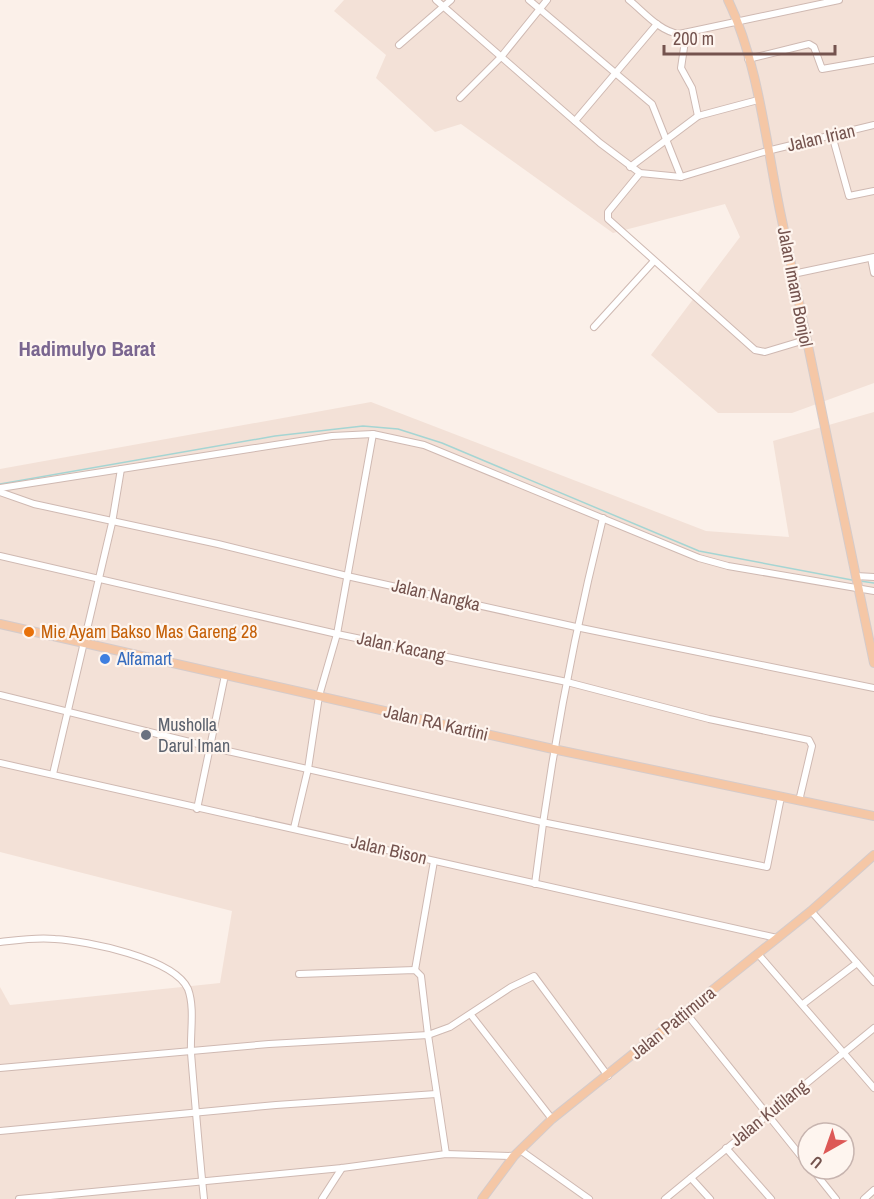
<svg xmlns="http://www.w3.org/2000/svg" width="874" height="1199" font-family="'Archivo Narrow',sans-serif">
  <style>
    .residential { fill: #f3e1d7; fill-rule: evenodd }
    .lines { fill: none; stroke-linecap: round; stroke-linejoin: round }
    .stream { stroke: #a5d5d3; stroke-width: 1.5 }
    .minor-casing { stroke: #cfb9b2; stroke-width: 8 }
    .major-casing { stroke: #d5cbca; stroke-width: 10 }
    .minor { stroke: #fff; stroke-width: 6 }
    .major { stroke: #f5c7a6; stroke-width: 8 }
    .food-dot { fill: #e8710a; stroke: #fef5ef; stroke-width: 2 }
    .shop-dot { fill: #3f7fe0; stroke: #fef5ef; stroke-width: 2 }
    .worship-dot { fill: #6b7280; stroke: #fef5ef; stroke-width: 2 }
    .labels { text-anchor: middle; stroke-width: 4.5; stroke-linejoin: round; paint-order: stroke }
    .street-label { font-size: 18px; fill: #74534e; stroke: #fef5ef }
    .food-label { font-size: 18px; fill: #c56008; stroke: #fef5ef; text-anchor: start }
    .shop-label { font-size: 18px; fill: #366cbe; stroke: #fef5ef; text-anchor: start }
    .worship-label { font-size: 18px; fill: #5b616d; stroke: #fef5ef; text-anchor: start }
    .quarter-label { font-size: 21px; font-weight: bold; fill: #7a6690; stroke: #fef5ef }
  </style>
  <rect width="100%" height="100%" fill="#fbf0e9"/>
  <g class="residential">
    <polygon points="344,0 874,0 874,383 792,413 718,413 651,355 740,237 725,204 613,233 461,124 435,132 376,78 386,55 334,11"/>
    <path d="M371,402l335,129 83,6 -16,-96 101,-29v787h-874v-212l10,18 210,-22 12,-72 -232,-59v-383zM808,1133h36v36h-36z"/>
  </g>
  <g class="lines">
    <g class="stream">
      <polyline points="0,484 275,436 363,426 398,429 442,443 699,551 852,580"/>
      <polyline points="860,581 874,583"/>
    </g>
    <g class="minor-casing">
      <g id="minor">
        <polyline points="436,0 600,143 640,173 681,177 767,151 874,125"/>
        <polyline points="529,0 652,104 681,177"/>
        <path d="M629,0c15,12 30,31 50,34l160,-34"/>
        <polyline points="686,34 681,68 692,88 698,116"/>
        <polyline points="399,45 451,0"/>
        <polyline points="748,59 809,44 814,47 822,69 874,60"/>
        <polyline points="460,98 501,57 547,0"/>
        <polyline points="575,121 657,24"/>
        <polyline points="832,135 849,196 874,191"/>
        <polyline points="630,167 698,116 758,100"/>
        <polyline points="640,173 608,212 608,219 755,350 765,352 805,340"/>
        <polyline points="871,258 874,273"/>
        <polyline points="793,274 874,257"/>
        <polyline points="594,327 654,261"/>
        <polyline points="0,488 332,436 373,434 424,445 699,558 728,566 874,591"/>
        <polyline points="0,492 34,504 218,544 347,576 576,627 874,688"/>
        <polyline points="0,556 337,634 567,682 709,719 809,740 812,746 799,801"/>
        <polyline points="856,576 874,577"/>
        <polyline points="0,695 210,747 542,822 767,867 781,797"/>
        <polyline points="0,763 777,938"/>
        <polyline points="53,774 112,523 121,469"/>
        <polyline points="197,809 225,675"/>
        <polyline points="294,828 308,769 319,696 337,634 373,434"/>
        <path d="M535,884c15,-124 38,-245 68,-366"/>
        <polyline points="811,911 874,982"/>
        <path d="M0,942c18,-2 36,-5 55,-3 32,2 119,19 133,50 7,19 2,44 3,64 4,49 8,98 13,146"/>
        <polyline points="758,954 874,1088"/>
        <polyline points="415,970 434,861"/>
        <polyline points="299,974 415,970 421,976 428,1035 450,1027 511,987 534,976 608,1076"/>
        <polyline points="803,1004 857,963"/>
        <polyline points="686,1013 808,1165"/>
        <polyline points="471,1015 552,1119"/>
        <polyline points="0,1068 269,1044 428,1035 446,1154"/>
        <polyline points="0,1131 276,1105 436,1094"/>
        <polyline points="726,1148 771,1199"/>
        <polyline points="520,1150 589,1199"/>
        <polyline points="812,1169 836,1199"/>
        <polyline points="691,1178 710,1199"/>
        <polyline points="19,1199 342,1168 446,1154 514,1156"/>
        <polyline points="322,1199 342,1168"/>
        <polyline points="665,1199 874,1028"/>
        <polyline points="864,1199 874,1190"/>
      </g>
    </g>
    <g class="major-casing">
      <g id="major">
        <path d="M728,0c30,62 38,143 52,211 32,150 62,301 94,452"/>
        <polyline points="0,624 553,749 874,816"/>
        <polyline points="482,1199 514,1156 552,1119 811,911 874,855"/>
      </g>
    </g>
    <use href="#minor" class="minor"/>
    <use href="#major" class="major"/>
  </g>
  <circle class="food-dot" cx="29" cy="632" r="6"/>
  <circle class="shop-dot" cx="105" cy="659" r="6"/>
  <circle class="worship-dot" cx="146" cy="735" r="6"/>
  <g class="labels">
    <g class="street-label">
      <text transform="translate(821 138) rotate(-13)" y="6">Jalan Irian</text>
      <text transform="translate(795 287) rotate(79)" y="6">Jalan Imam Bonjol</text>
      <text transform="translate(436 595) rotate(13)" y="6">Jalan Nangka</text>
      <text transform="translate(401 647) rotate(12)" y="6">Jalan Kacang</text>
      <text transform="translate(436 723) rotate(13)" y="6">Jalan RA Kartini</text>
      <text transform="translate(389 850) rotate(13)" y="6">Jalan Bison</text>
      <text transform="translate(673 1023) rotate(-39)" y="6">Jalan Pattimura</text>
      <text transform="translate(769 1113) rotate(-39)" y="6">Jalan Kutilang</text>
    </g>
    <g class="food-label">
      <text x="41" y="638">Mie Ayam Bakso Mas Gareng 28</text>
    </g>
    <g class="shop-label">
      <text x="117" y="665">Alfamart</text>
    </g>
    <g class="worship-label">
      <text x="158" y="731">Musholla<tspan x="158" dy="21">Darul Iman</tspan></text>
    </g>
    <g class="quarter-label">
      <text x="87" y="356">Hadimulyo Barat</text>
    </g>
  </g>
  <g transform="translate(826 1151) rotate(220)"><circle r="28" fill="#fef5ef" stroke="#c7b4af" stroke-width="1.5"/>
  <path d="M0-4.5L10 22L0 15L-10 22Z" fill="#dd5856"/>
  <text y="-9" font-size="16" font-weight="bold" text-anchor="middle" fill="#74534e">U</text>
  </g>
  <path d="M664 45v9h171v-9" fill="none" stroke="#74534e" stroke-width="3"/>
  <text x="673" y="45" font-size="18" fill="#74534e" stroke="#fef5ef" stroke-width="4.5" paint-order="stroke">200 m</text>
</svg>
